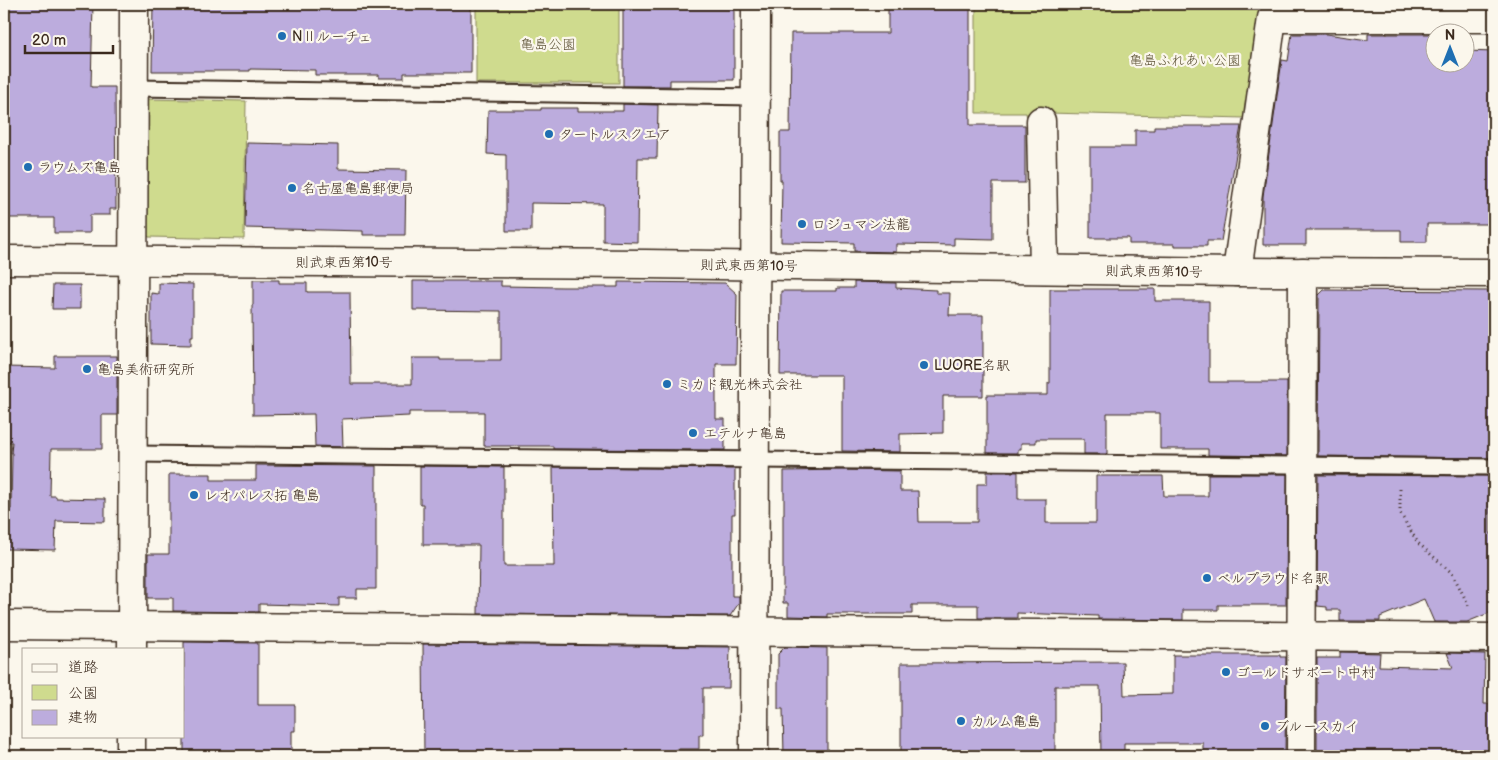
<svg xmlns="http://www.w3.org/2000/svg" width="1498" height="760" font-family="'Balsamiq Sans','Klee One',sans-serif">
  <style>
    .green { fill: #cfdb8e; stroke: #858256 }
    .building { fill: #bcacdd; stroke: #3b2a1e }
    .lines { fill: none; stroke-linecap: round; stroke-linejoin: round }
    .lane-casing { stroke: #3b2a1e; stroke-width: 19 }
    .street-casing { stroke: #3b2a1e; stroke-width: 31 }
    .secondary-casing { stroke: #3b2a1e; stroke-width: 31 }
    .path { stroke: #3b2a1e; stroke-width: 3; stroke-dasharray: 1 4; stroke-linecap: butt }
    .lane { stroke: #fbf7ec; stroke-width: 15 }
    .street { stroke: #fbf7ec; stroke-width: 28 }
    .secondary { stroke: #fbf7ec; stroke-width: 28 }
    .poi-dot { fill: #1f6fb2; stroke: #fbf7ec; stroke-width: 2 }
    .labels { text-anchor: middle; stroke-width: 4.5; stroke-linejoin: round; paint-order: stroke }
    .poi-label { font-size: 14px; fill: #3b2a1e; stroke: #fbf7ec; text-anchor: start }
    .park-label { font-size: 14px; fill: #60563a; stroke: #fbf7ec }
    .street-label { font-size: 14px; fill: #3b2a1e; stroke: #fbf7ec }
  </style>
  <rect width="100%" height="100%" fill="#fbf7ec"/>
  <filter id="ink" filterUnits="userSpaceOnUse"><feTurbulence type="fractalNoise" baseFrequency=".02" numOctaves="2"/><feDisplacementMap in="SourceGraphic" scale="10" xChannelSelector="R" yChannelSelector="G"/><feConvolveMatrix kernelMatrix="1 2 1 2 8 2 1 2 1" color-interpolation-filters="sRGB"/></filter>
  <g filter="url(#ink)">
    <g class="green">
      <rect x="476" y="4" width="143" height="79"/>
      <polygon points="976,4 1226,4 1226,6 1266,6 1245,118 1048,113 1047,119 1027,119 1026,113 976,113"/>
      <polygon points="143,99 246,101 244,239 149,237 141,230"/>
    </g>
    <g class="building">
      <polygon points="4,4 93,4 91,87 115,87 116,209 110,209 110,215 90,215 90,233 54,233 54,218 4,218"/>
      <polygon points="153,4 471,4 471,73 404,73 404,78 379,78 379,75 315,75 315,70 250,69 250,71 152,71"/>
      <polygon points="623,4 734,4 734,80 670,80 670,86 623,86"/>
      <polygon points="888,4 970,4 970,125 1025,125 1025,183 993,183 993,239 954,238 954,245 896,244 896,252 854,251 854,243 781,242 782,180 780,180 780,132 790,132 791,33 888,33"/>
      <polygon points="1292,34 1326,34 1368,40 1368,34 1436,34 1436,62 1466,62 1466,51 1494,52 1494,224 1427,224 1427,242 1401,242 1401,230 1306,230 1306,245 1263,245 1263,196 1282,60 1288,61"/>
      <polygon points="623,104 658,105 657,158 638,158 637,242 603,241 603,204 531,203 531,231 506,231 506,155 487,154 488,110 541,110 541,108 578,108 578,111 623,111"/>
      <polygon points="1154,126 1241,126 1221,241 1207,241 1207,246 1175,246 1175,244 1129,244 1129,238 1090,238 1090,147 1135,147 1135,130 1154,130"/>
      <polygon points="247,143 338,145 338,169 406,170 405,235 363,235 363,231 245,228"/>
      <polygon points="253,280 279,280 279,283 307,283 307,292 350,292 351,384 412,384 412,358 440,358 440,360 501,360 501,311 413,310 413,281 501,281 501,286 563,287 618,287 618,282 725,283 737,294 736,364 716,364 716,419 725,419 725,450 553,449 553,446 484,446 484,412 409,412 409,416 342,419 343,447 315,446 314,414 253,415 252,305 253,305"/>
      <polygon points="854,282 896,283 896,288 936,290 936,293 950,293 949,315 983,315 983,396 943,396 943,433 900,434 900,452 842,451 842,375 780,375 781,291 837,291 837,288 854,288"/>
      <polygon points="159,283 193,284 193,336 191,336 191,345 151,344 151,293 159,294"/>
      <polygon points="53,285 80,285 80,309 52,309"/>
      <polygon points="1050,289 1155,289 1155,301 1209,301 1209,382 1287,382 1287,456 1208,455 1208,449 1160,449 1160,413 1107,413 1107,454 1084,454 1084,439 1036,439 1036,443 1021,443 1021,449 1018,449 1018,453 987,453 987,395 1048,395 1048,383 1050,383"/>
      <polygon points="1324,290 1494,291 1494,441 1491,441 1490,458 1318,456 1319,295"/>
      <polygon points="55,356 117,356 117,415 102,415 102,449 51,449 50,496 56,496 56,498 105,499 105,522 56,521 55,550 7,549 7,509 11,509 12,453 11,453 12,442 4,442 4,367 55,368"/>
      <polygon points="256,465 376,466 376,589 357,589 357,598 339,598 339,606 259,604 259,612 173,611 173,598 148,598 148,554 169,554 169,474 211,474 211,480 256,480"/>
      <polygon points="420,466 504,467 504,566 554,566 553,467 735,469 735,514 732,514 732,596 739,596 739,603 730,616 478,614 479,545 423,545 423,504 420,504"/>
      <polygon points="842,470 900,471 900,491 918,491 919,522 977,522 977,484 987,484 987,472 1018,472 1018,499 1046,499 1046,523 1096,523 1096,476 1163,476 1164,496 1208,496 1208,474 1287,474 1286,605 1218,605 1218,610 1183,610 1183,620 1098,619 1098,616 1017,613 1017,618 978,618 978,605 912,605 912,614 827,614 827,617 788,616 788,603 783,603 783,514 784,514 784,471"/>
      <polygon points="1318,475 1490,476 1490,532 1494,541 1494,611 1467,622 1434,622 1424,599 1380,617 1380,621 1340,621 1340,610 1327,610 1327,607 1317,606"/>
      <polygon points="184,642 258,643 258,705 295,705 295,731 291,731 291,756 184,756"/>
      <polygon points="423,644 730,647 729,688 703,688 703,735 699,735 699,749 676,749 676,756 424,756"/>
      <polygon points="785,647 827,648 827,756 784,756 783,709 778,709 778,654"/>
      <polygon points="1340,652 1380,653 1379,666 1453,668 1447,653 1485,654 1484,704 1493,704 1492,756 1317,756 1317,658 1340,658"/>
      <polygon points="1173,655 1280,655 1280,657 1286,657 1285,756 1210,756 1210,754 1203,754 1203,743 1124,743 1124,756 1101,756 1100,686 1055,686 1055,756 901,756 901,663 1123,662 1124,695 1173,694"/>
    </g>
    <g class="lines">
      <g class="lane-casing">
        <g id="lane">
          <polyline points="134,88 756,97"/>
          <polyline points="133,454 1494,467"/>
        </g>
      </g>
      <g class="street-casing">
        <g id="street">
          <polyline points="1041,121 1044,269"/>
          <polyline points="1237,272 1272,18 1494,18"/>
          <polyline points="4,625 1494,638"/>
          <polyline points="132,649 134,4"/>
          <polyline points="131,756 131,736"/>
          <polyline points="1301,756 1303,272"/>
        </g>
      </g>
      <g class="secondary-casing">
        <g id="secondary">
          <polyline points="4,260 646,264 1237,272 1494,273"/>
          <polyline points="754,756 756,4"/>
        </g>
      </g>
      <polyline class="path" points="1400,489 1400,513 1418,543 1452,573 1470,608"/>
      <use href="#lane" class="lane"/>
      <use href="#street" class="street"/>
      <use href="#secondary" class="secondary"/>
    </g>
  </g>
  <g class="poi-dot">
    <circle cx="282" cy="36" r="5"/>
    <circle cx="549" cy="134" r="5"/>
    <circle cx="28" cy="167" r="5"/>
    <circle cx="292" cy="188" r="5"/>
    <circle cx="802" cy="224" r="5"/>
    <circle cx="924" cy="365" r="5"/>
    <circle cx="87" cy="369" r="5"/>
    <circle cx="667" cy="384" r="5"/>
    <circle cx="693" cy="433" r="5"/>
    <circle cx="194" cy="495" r="5"/>
    <circle cx="1207" cy="578" r="5"/>
    <circle cx="1226" cy="672" r="5"/>
    <circle cx="961" cy="721" r="5"/>
    <circle cx="1265" cy="726" r="5"/>
  </g>
  <g class="labels">
    <g class="poi-label">
      <text x="292" y="41">NⅡルーチェ</text>
      <text x="559" y="139">タートルスクエア</text>
      <text x="38" y="172">ラウムズ亀島</text>
      <text x="302" y="193">名古屋亀島郵便局</text>
      <text x="812" y="229">ロジュマン法龍</text>
      <text x="934" y="370">LUORE名駅</text>
      <text x="97" y="374">亀島美術研究所</text>
      <text x="677" y="389">ミカド観光株式会社</text>
      <text x="703" y="438">エテルナ亀島</text>
      <text x="204" y="500">レオパレス拓 亀島</text>
      <text x="1217" y="583">ベルプラウド名駅</text>
      <text x="1236" y="677">ゴールドサポート中村</text>
      <text x="971" y="726">カルム亀島</text>
      <text x="1275" y="731">ブルースカイ</text>
    </g>
    <g class="park-label">
      <text x="548" y="49">亀島公園</text>
      <text x="1185" y="65">亀島ふれあい公園</text>
    </g>
    <g class="street-label">
      <text x="344" y="267">則武東西第10号</text>
      <text transform="translate(749 265) rotate(1)" y="5">則武東西第10号</text>
      <text transform="translate(1154 271) rotate(1)" y="5">則武東西第10号</text>
    </g>
  </g>
  <rect width="1498" height="760" fill="none" stroke="#fbf7ec" stroke-width="20"/>
  <rect x="10" y="10" width="1478" height="740" fill="none" stroke="#3b2a1e" stroke-width="2" filter="url(#ink)"/>
  <rect x="22" y="648" width="162" height="90" fill="#fbf7ec" stroke="#aea59a"/>
  <rect x="32" y="664" width="25" height="8" fill="#fbf7ec" stroke="#aea59a"/>
  <text x="68" y="672" font-size="15" fill="#3b2a1e">道路</text>
  <rect x="32" y="685" width="25" height="15" fill="#cfdb8e" stroke="#aea59a"/>
  <text x="68" y="698" font-size="15" fill="#3b2a1e">公園</text>
  <rect x="32" y="710" width="25" height="15" fill="#bcacdd" stroke="#aea59a"/>
  <text x="68" y="722" font-size="15" fill="#3b2a1e">建物</text>
  <g transform="translate(1450 48)"><circle r="24" fill="#fbf7ec" stroke="#aea59a"/>
  <path d="M0-4L9 19L0 12L-9 19Z" fill="#1f6fb2"/>
  <text y="-8" font-size="14" font-weight="bold" text-anchor="middle" fill="#3b2a1e">N</text>
  </g>
  <path d="M25 45v8h88v-8" fill="none" stroke="#3b2a1e" stroke-width="2.5"/>
  <text x="32" y="45" font-size="15" fill="#3b2a1e" stroke="#fbf7ec" stroke-width="4" paint-order="stroke">20 m</text>
</svg>
